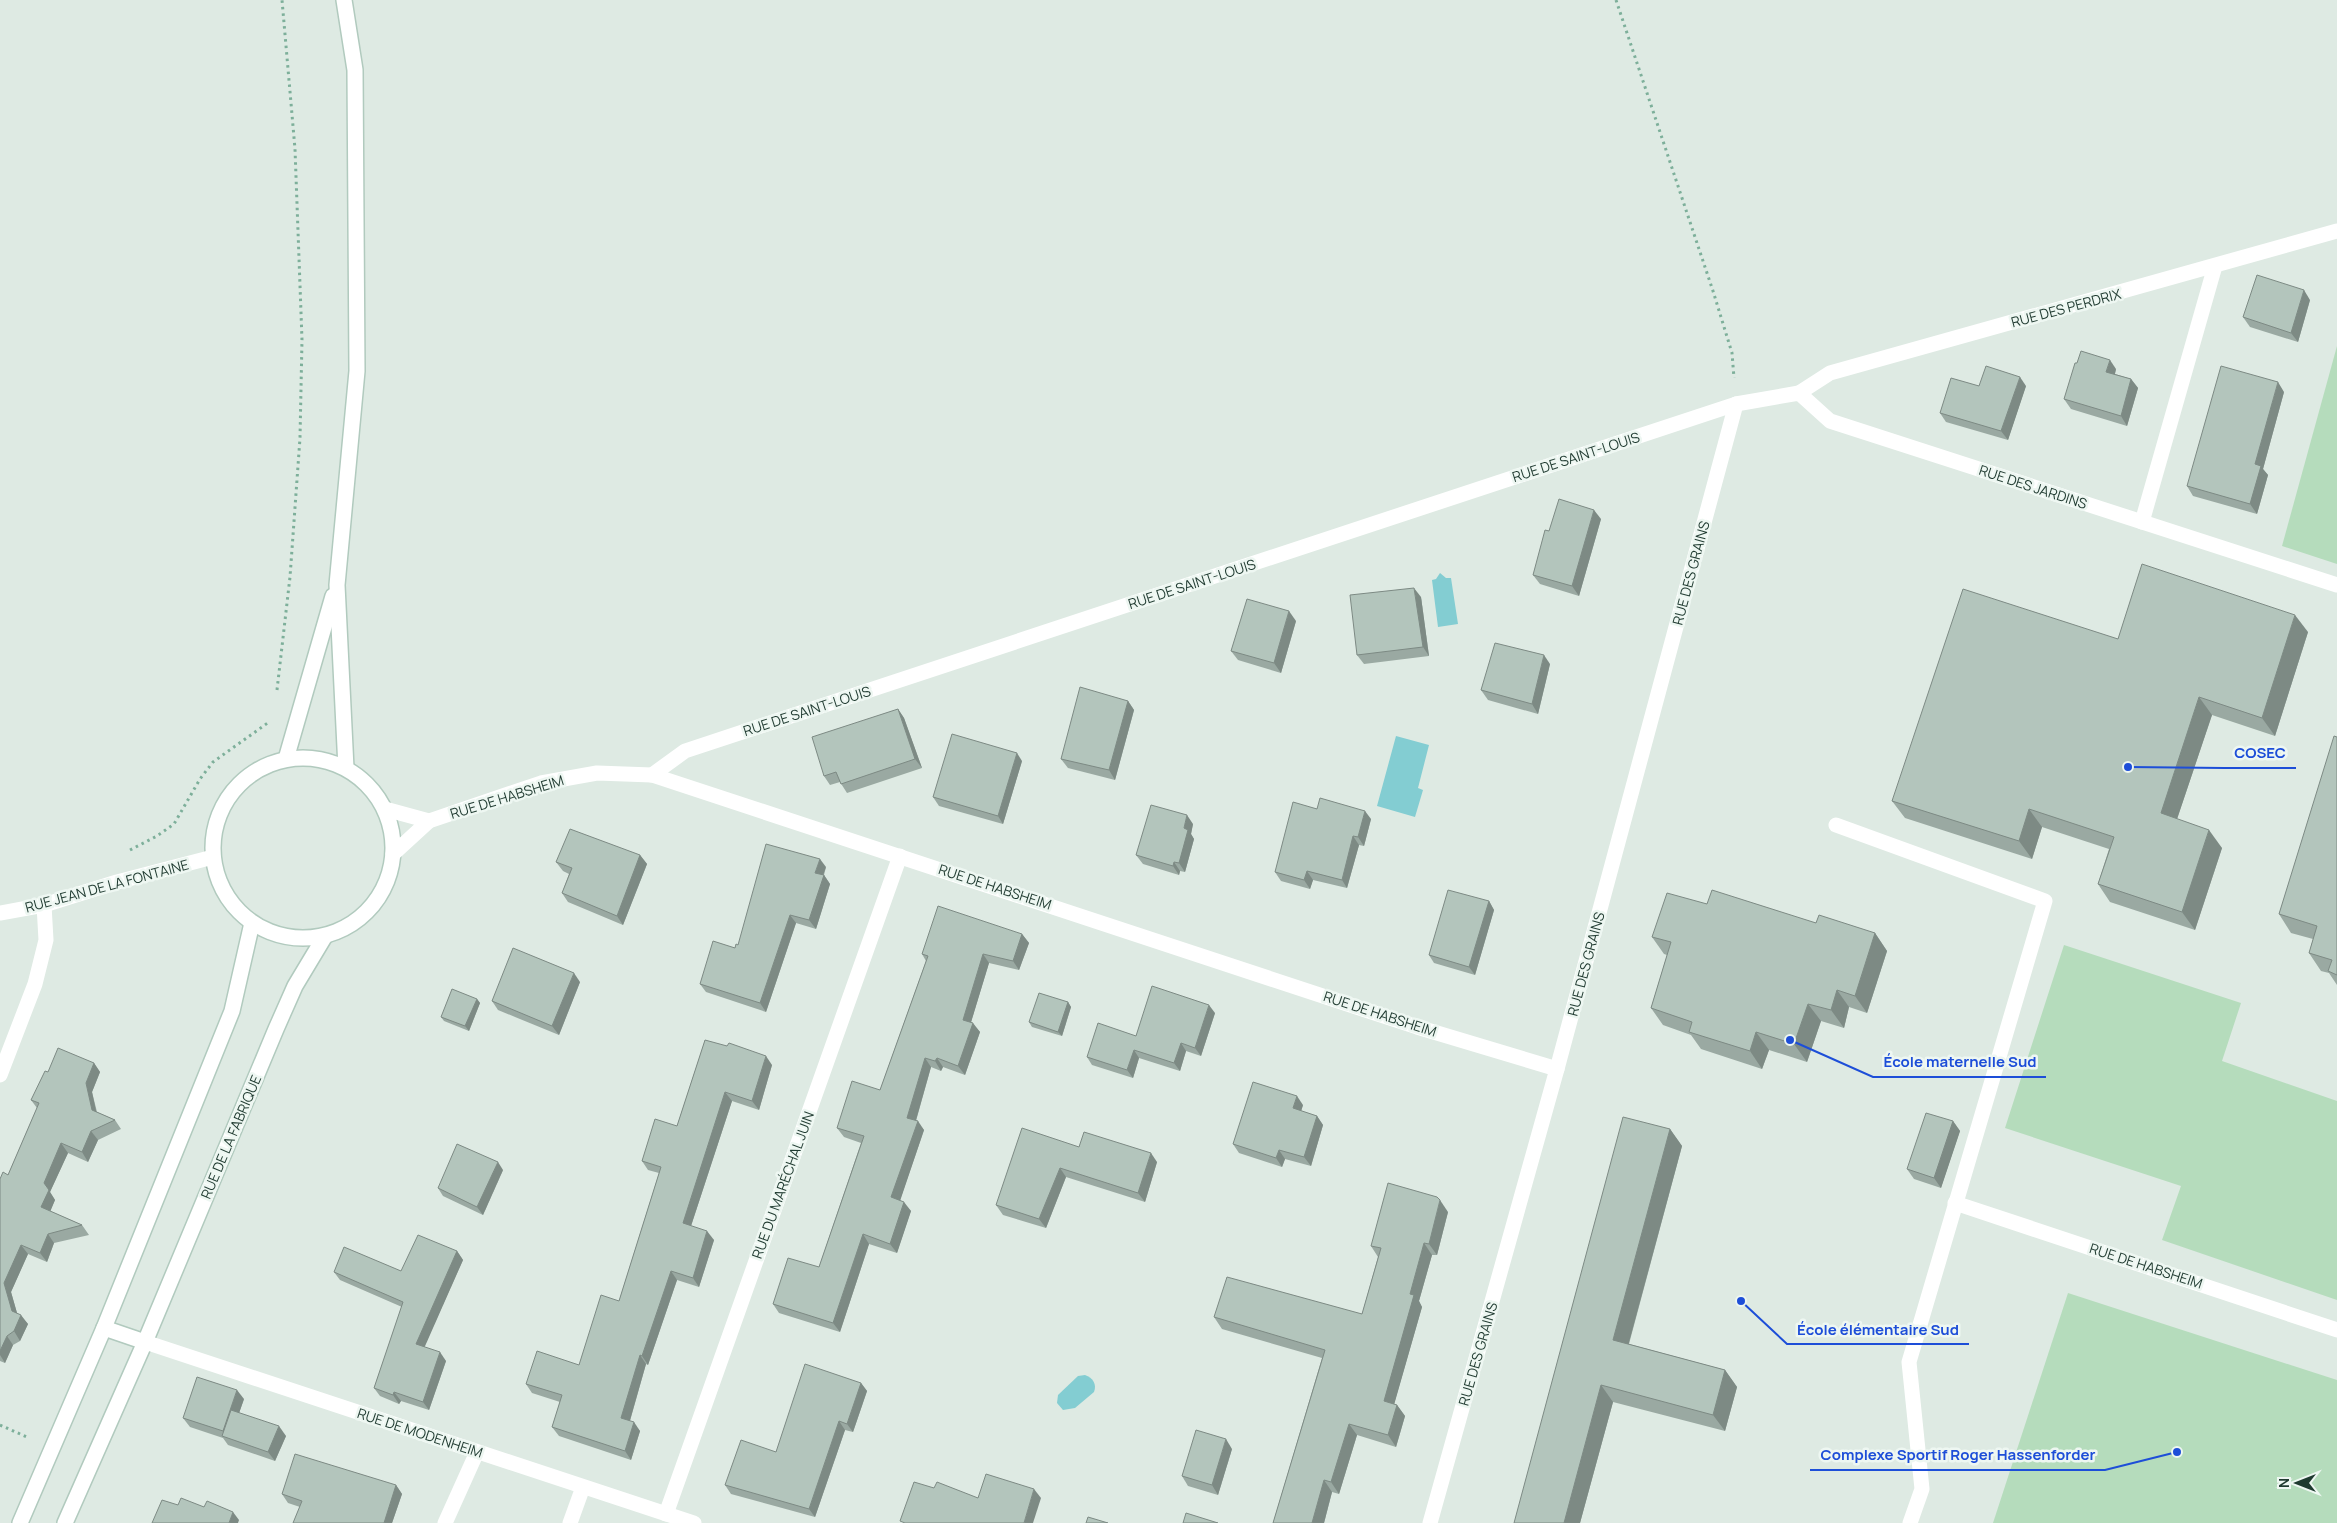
<svg xmlns="http://www.w3.org/2000/svg" width="2337" height="1523" font-family="Manrope,sans-serif">
  <style>
    .green { fill: #b5dcbc }
    .water { fill: #83cdd2 }
    .lines { fill: none; stroke-linecap: round; stroke-linejoin: round }
    .secondary-casing { stroke: #b1cabe; stroke-width: 18 }
    .path { stroke: #7daf9a; stroke-width: 3; stroke-dasharray: 2.5 4; stroke-linecap: butt }
    .service { stroke: #fff; stroke-width: 15 }
    .minor { stroke: #fff; stroke-width: 15 }
    .secondary { stroke: #fff; stroke-width: 15 }
    .wall { fill: #9aa9a2 }
    .shaded-wall { fill: #7d8a84 }
    .building { fill: #b3c5bc; stroke: #7d8a84 }
    .labels { text-anchor: middle; stroke-width: 5; stroke-linejoin: round; paint-order: stroke }
    .street-label { font-size: 14px; fill: #1f3a30; stroke: #eef7f2 }
    .leader { fill: none; stroke: #1d4ed8; stroke-width: 2 }
    .callout-dot { fill: #1d4ed8; stroke: #eef7f2; stroke-width: 2 }
    .callout-label { font-size: 15px; text-anchor: middle; font-weight: bold; fill: #1d4ed8; stroke: #eef7f2; stroke-width: 5; stroke-linejoin: round; paint-order: stroke }
  </style>
  <rect width="100%" height="100%" fill="#deeae3"/>
  <g class="green">
    <polygon points="2337,346 2337,564 2282,546"/>
    <polygon points="2064,945 2241,1003 2222,1061 2337,1101 2337,1300 2162,1240 2181,1186 2005,1128"/>
    <polygon points="2068,1293 2337,1380 2337,1523 1993,1523"/>
  </g>
  <g class="water">
    <polygon points="1440,573 1446,578 1451,578 1458,624 1438,627 1432,580 1436,579"/>
    <polygon points="1396,736 1429,745 1418,788 1423,790 1415,817 1377,806"/>
    <path d="M1085,1375c8,3 12,9 9,17l-19,16 -12,2 -6,-7 1,-8 20,-19z"/>
  </g>
  <g class="lines">
    <g class="secondary-casing">
      <g id="secondary">
        <polyline points="344,0 355,70 357,371 337,585 346,768"/>
        <circle cx="303" cy="848" r="90"/>
        <polyline points="286,759 333,596"/>
        <polyline points="104,1328 145,1342"/>
        <polyline points="20,1523 104,1328 232,1011 252,923"/>
        <polyline points="65,1523 145,1342 276,1029 295,986 325,936"/>
      </g>
    </g>
    <g class="path">
      <polyline points="1616,0 1713,291 1732,353 1734,378"/>
      <polyline points="277,690 290,577 300,438 302,340 295,149 282,0"/>
      <polyline points="130,850 157,836 174,824 200,779 213,762 269,722"/>
      <polyline points="0,1425 29,1438"/>
    </g>
    <g class="service">
      <polyline points="2142,522 2215,266"/>
      <polyline points="1836,825 2045,901 1909,1362 1922,1489 1910,1523"/>
      <polyline points="1955,1203 2337,1330"/>
      <polyline points="570,1523 583,1487"/>
    </g>
    <g class="minor">
      <polyline points="1799,393 1830,373 2337,231"/>
      <polyline points="652,775 685,751 1736,404 1799,393 1830,421 2337,585"/>
      <polyline points="385,809 429,821"/>
      <polyline points="393,854 429,821 541,783 597,773 652,775 1417,1027 1557,1069"/>
      <polyline points="0,913 44,905 117,882 213,857"/>
      <polyline points="0,1075 35,984 46,940 44,905"/>
      <polyline points="145,1342 694,1523"/>
      <polyline points="666,1514 900,856"/>
      <polyline points="445,1523 477,1452"/>
      <polyline points="1430,1523 1557,1069 1736,404"/>
    </g>
    <use href="#secondary" class="secondary"/>
  </g>
  <g class="wall">
    <polygon points="2310,300 2298,342 2250,327 2243,317"/>
    <polygon points="2116,369 2115,374 2131,379 2138,388 2127,426 2071,409 2064,399"/>
    <polygon points="2026,386 2008,440 1946,422 1940,413"/>
    <polygon points="2284,392 2263,469 2268,475 2257,514 2193,496 2187,486"/>
    <polygon points="1601,519 1579,596 1540,584 1533,575 1549,531"/>
    <polygon points="1421,597 1429,656 1364,664 1357,655"/>
    <polygon points="1296,621 1281,673 1238,660 1231,651"/>
    <polygon points="2308,632 2275,736 2212,715 2177,819 2222,848 2195,930 2110,902 2098,884 2109,849 2042,827 2032,859 1905,818 1892,801 2118,639"/>
    <polygon points="1550,664 1538,714 1488,700 1481,690"/>
    <polygon points="1128,701 1134,710 1115,780 1068,768 1061,759"/>
    <polygon points="898,709 904,718 922,768 847,793 840,782 830,785 824,776"/>
    <polygon points="2337,737 2337,985 2329,973 2321,971 2309,953 2313,939 2291,933 2279,914"/>
    <polygon points="1022,761 1003,824 939,806 933,797"/>
    <polygon points="1317,809 1371,819 1364,846 1359,845 1347,888 1313,880 1310,889 1281,881 1275,872"/>
    <polygon points="1193,824 1191,834 1194,839 1185,872 1180,871 1179,875 1143,864 1136,855"/>
    <polygon points="640,855 647,864 623,925 568,902 562,893 569,874 563,871 556,862"/>
    <polygon points="826,867 824,875 830,884 816,929 796,923 766,1012 706,992 700,984 735,948"/>
    <polygon points="1489,901 1494,910 1475,975 1434,963 1429,955"/>
    <polygon points="1707,904 1875,933 1887,951 1867,1013 1849,1007 1844,1028 1821,1021 1807,1062 1769,1050 1762,1069 1701,1049 1691,1035 1663,1025 1651,1008 1667,955 1664,954 1652,937"/>
    <polygon points="1022,934 1029,943 1019,970 989,963 971,1022 980,1032 965,1075 943,1067 941,1071 931,1067 916,1121 924,1130 900,1200 911,1211 897,1253 869,1244 840,1332 779,1313 773,1304 819,1267 861,1143 844,1137 837,1128 880,1090 926,961 922,954"/>
    <polygon points="580,982 559,1035 498,1010 492,1001"/>
    <polygon points="477,999 480,1003 469,1031 444,1021 441,1017"/>
    <polygon points="1068,1002 1071,1007 1062,1036 1032,1027 1029,1022"/>
    <polygon points="1215,1013 1201,1056 1186,1051 1180,1071 1139,1058 1133,1078 1092,1065 1087,1057 1136,1036"/>
    <polygon points="705,1040 772,1065 759,1110 732,1101 691,1226 714,1240 699,1287 677,1280 648,1365 646,1364 630,1421 640,1431 631,1460 559,1436 552,1427 560,1402 532,1393 526,1384 579,1365 619,1301 659,1173 648,1170 642,1161 677,1126"/>
    <polygon points="94,1063 100,1072 92,1092 97,1112 115,1120 121,1129 98,1140 88,1162 68,1153 50,1192 55,1200 50,1211 82,1225 89,1235 54,1243 47,1262 28,1254 11,1292 17,1313 28,1324 20,1341 13,1345 5,1363 0,1361 0,1179 8,1175 37,1108 31,1100 48,1072"/>
    <polygon points="1303,1105 1301,1111 1317,1116 1323,1125 1311,1166 1285,1159 1282,1167 1239,1153 1233,1144"/>
    <polygon points="1953,1121 1960,1131 1941,1188 1914,1179 1907,1169"/>
    <polygon points="1670,1129 1682,1146 1629,1344 1725,1370 1737,1387 1725,1431 1613,1402 1580,1523 1514,1523"/>
    <polygon points="1079,1147 1157,1162 1145,1202 1066,1177 1046,1228 1003,1215 996,1205"/>
    <polygon points="503,1170 483,1215 443,1196 438,1188"/>
    <polygon points="1448,1212 1437,1255 1432,1255 1419,1301 1422,1307 1394,1404 1397,1405 1405,1416 1396,1447 1357,1435 1339,1494 1332,1492 1324,1523 1273,1523 1322,1358 1222,1329 1214,1317 1362,1314 1378,1257 1371,1246"/>
    <polygon points="457,1251 463,1260 424,1347 446,1361 429,1410 401,1401 399,1404 380,1396 374,1388 402,1307 340,1280 334,1272 401,1271"/>
    <polygon points="861,1383 867,1391 853,1432 845,1430 815,1517 731,1494 725,1485 776,1452"/>
    <polygon points="244,1399 239,1413 286,1436 275,1461 228,1445 223,1438 190,1427 183,1418"/>
    <polygon points="1232,1449 1218,1495 1188,1486 1182,1476"/>
    <polygon points="396,1485 402,1494 392,1523 293,1523 300,1507 288,1503 282,1494"/>
  </g>
  <g class="shaded-wall">
    <polygon points="2304,290 2310,300 2298,342 2291,333"/>
    <polygon points="2110,360 2116,369 2113,381 2106,372"/>
    <polygon points="2020,377 2026,386 2008,440 2001,431"/>
    <polygon points="2131,379 2138,388 2127,426 2121,416"/>
    <polygon points="2278,382 2284,392 2263,469 2268,475 2257,514 2250,504 2255,464"/>
    <polygon points="1594,510 1601,519 1579,596 1572,586"/>
    <polygon points="1414,588 1421,597 1429,656 1423,647"/>
    <polygon points="1289,611 1296,621 1281,673 1274,663"/>
    <polygon points="2295,615 2308,632 2275,736 2262,718"/>
    <polygon points="1544,655 1550,664 1538,714 1532,704"/>
    <polygon points="2199,697 2212,715 2173,831 2161,813"/>
    <polygon points="1128,701 1134,710 1115,780 1109,770"/>
    <polygon points="898,709 904,718 922,768 915,759"/>
    <polygon points="1017,753 1022,761 1003,824 998,816"/>
    <polygon points="2029,809 2042,827 2032,859 2019,841"/>
    <polygon points="1365,811 1371,819 1364,846 1358,837"/>
    <polygon points="1187,815 1193,824 1191,834 1194,839 1185,872 1179,863 1184,828"/>
    <polygon points="2209,830 2222,848 2195,930 2182,912"/>
    <polygon points="1353,836 1359,845 1347,888 1342,880"/>
    <polygon points="640,855 647,864 623,925 617,916"/>
    <polygon points="820,859 826,867 821,881 815,873"/>
    <polygon points="1174,862 1180,871 1179,875 1173,866"/>
    <polygon points="1307,871 1313,880 1310,889 1304,880"/>
    <polygon points="824,875 830,884 816,929 809,920"/>
    <polygon points="1489,901 1494,910 1475,975 1469,967"/>
    <polygon points="790,915 796,923 766,1012 760,1003"/>
    <polygon points="1875,933 1887,951 1867,1013 1855,996"/>
    <polygon points="1022,934 1029,943 1019,970 1013,961"/>
    <polygon points="983,954 989,963 969,1029 963,1020"/>
    <polygon points="574,973 580,982 559,1035 552,1026"/>
    <polygon points="1837,990 1849,1007 1844,1028 1831,1010"/>
    <polygon points="477,999 480,1003 469,1031 465,1026"/>
    <polygon points="1068,1002 1071,1007 1062,1036 1058,1032"/>
    <polygon points="1808,1004 1821,1021 1807,1062 1794,1044"/>
    <polygon points="1209,1005 1215,1013 1201,1056 1195,1048"/>
    <polygon points="973,1023 980,1032 965,1075 958,1066"/>
    <polygon points="1756,1032 1769,1050 1762,1069 1750,1051"/>
    <polygon points="1181,1043 1186,1051 1180,1071 1174,1063"/>
    <polygon points="1134,1050 1139,1058 1133,1078 1127,1070"/>
    <polygon points="766,1056 772,1065 759,1110 752,1101"/>
    <polygon points="925,1058 931,1067 914,1127 907,1118"/>
    <polygon points="937,1058 943,1067 941,1071 935,1061"/>
    <polygon points="94,1063 100,1072 92,1092 98,1120 92,1110 86,1083"/>
    <polygon points="725,1092 732,1101 689,1232 683,1223"/>
    <polygon points="1297,1096 1303,1105 1299,1118 1293,1108"/>
    <polygon points="1317,1116 1323,1125 1311,1166 1304,1157"/>
    <polygon points="918,1121 924,1130 898,1207 891,1197"/>
    <polygon points="1953,1121 1960,1131 1941,1188 1934,1178"/>
    <polygon points="1670,1129 1682,1146 1625,1357 1613,1340"/>
    <polygon points="91,1131 98,1140 88,1162 82,1152"/>
    <polygon points="61,1143 68,1153 50,1192 55,1200 48,1217 41,1207 44,1183"/>
    <polygon points="1279,1150 1285,1159 1282,1167 1276,1158"/>
    <polygon points="1151,1153 1157,1162 1145,1202 1138,1193"/>
    <polygon points="498,1162 503,1170 483,1215 477,1207"/>
    <polygon points="1060,1168 1066,1177 1046,1228 1039,1219"/>
    <polygon points="1440,1200 1448,1212 1437,1255 1429,1244"/>
    <polygon points="904,1202 911,1211 897,1253 890,1244"/>
    <polygon points="707,1231 714,1240 699,1287 693,1278"/>
    <polygon points="48,1234 54,1243 47,1262 40,1253"/>
    <polygon points="863,1234 869,1244 840,1332 833,1323"/>
    <polygon points="1424,1243 1432,1255 1419,1301 1422,1307 1392,1412 1384,1401 1410,1294"/>
    <polygon points="21,1245 28,1254 11,1292 19,1320 21,1315 28,1324 20,1341 14,1331 12,1311 4,1283"/>
    <polygon points="457,1251 463,1260 422,1353 416,1344"/>
    <polygon points="671,1271 677,1280 648,1365 642,1356"/>
    <polygon points="7,1336 13,1345 5,1363 0,1355 0,1351"/>
    <polygon points="440,1352 446,1361 429,1410 423,1402"/>
    <polygon points="640,1355 646,1364 628,1427 621,1418"/>
    <polygon points="1725,1370 1737,1387 1725,1431 1713,1415"/>
    <polygon points="861,1383 867,1391 853,1432 847,1424"/>
    <polygon points="1601,1385 1613,1402 1580,1523 1564,1523"/>
    <polygon points="237,1390 244,1399 230,1439 223,1431"/>
    <polygon points="394,1392 401,1401 399,1404 393,1395"/>
    <polygon points="1397,1405 1405,1416 1396,1447 1388,1435"/>
    <polygon points="839,1421 845,1430 815,1517 809,1509"/>
    <polygon points="634,1422 640,1431 631,1460 625,1451"/>
    <polygon points="1349,1424 1357,1435 1339,1494 1331,1482"/>
    <polygon points="279,1426 286,1436 275,1461 268,1452"/>
    <polygon points="1226,1439 1232,1449 1218,1495 1212,1485"/>
    <polygon points="1324,1480 1332,1492 1324,1523 1312,1523"/>
    <polygon points="396,1485 402,1494 392,1523 384,1523"/>
    <polygon points="1034,1489 1041,1498 1033,1523 1024,1523"/>
    <polygon points="233,1512 239,1520 238,1523 229,1523"/>
  </g>
  <g class="building">
    <polygon points="2257,275 2304,290 2291,333 2243,317"/>
    <polygon points="2081,351 2110,360 2106,372 2131,379 2121,416 2064,399 2075,363 2077,363"/>
    <polygon points="1986,366 2020,377 2001,431 1940,413 1951,378 1979,386"/>
    <polygon points="2221,366 2278,382 2255,464 2261,466 2250,504 2187,486"/>
    <polygon points="1559,499 1594,510 1572,586 1533,575 1545,530 1549,531"/>
    <polygon points="2142,564 2295,615 2262,718 2199,697 2161,813 2209,830 2182,912 2098,884 2114,837 2029,809 2019,841 1892,801 1963,589 2118,639"/>
    <polygon points="1414,588 1423,647 1357,655 1350,595"/>
    <polygon points="1247,599 1289,611 1274,663 1231,651"/>
    <polygon points="1495,643 1544,655 1532,704 1481,690"/>
    <polygon points="1080,687 1128,701 1109,770 1061,759"/>
    <polygon points="898,709 915,759 841,784 836,772 824,776 812,737"/>
    <polygon points="952,734 1017,753 998,816 933,797"/>
    <polygon points="2334,736 2337,737 2337,975 2328,971 2332,960 2309,953 2317,926 2279,914"/>
    <polygon points="1320,798 1365,811 1358,837 1353,836 1342,880 1307,871 1304,880 1275,872 1293,802 1317,809"/>
    <polygon points="1151,805 1187,815 1184,828 1188,830 1179,863 1174,862 1173,866 1136,855"/>
    <polygon points="570,829 640,855 617,916 562,893 572,868 556,862"/>
    <polygon points="766,844 820,859 815,873 824,875 809,920 790,915 760,1003 700,984 713,941 735,948 736,944 738,945"/>
    <polygon points="1448,890 1489,901 1469,967 1429,955"/>
    <polygon points="1712,890 1816,923 1819,915 1875,933 1855,996 1837,990 1831,1010 1808,1004 1794,1044 1756,1032 1750,1051 1689,1032 1692,1022 1651,1008 1671,942 1652,937 1667,893 1707,904"/>
    <polygon points="938,906 1022,934 1013,961 983,954 963,1020 973,1023 958,1066 937,1058 935,1061 925,1058 907,1118 918,1121 891,1197 904,1202 890,1244 863,1234 833,1323 773,1304 788,1258 819,1267 864,1136 837,1128 852,1081 880,1090 928,956 922,954"/>
    <polygon points="513,948 574,973 552,1026 492,1001"/>
    <polygon points="1152,986 1209,1005 1195,1048 1181,1043 1174,1063 1134,1050 1127,1070 1087,1057 1098,1023 1136,1036"/>
    <polygon points="452,989 477,999 465,1026 441,1017"/>
    <polygon points="1039,993 1068,1002 1058,1032 1029,1022"/>
    <polygon points="705,1040 727,1046 729,1043 766,1056 752,1101 725,1092 683,1223 707,1231 693,1278 671,1271 642,1356 640,1355 621,1418 634,1422 625,1451 552,1427 562,1395 526,1384 537,1351 579,1365 601,1295 619,1301 661,1167 642,1161 655,1119 677,1126"/>
    <polygon points="58,1048 94,1063 86,1083 92,1110 115,1120 91,1131 82,1152 61,1143 44,1183 49,1190 41,1207 82,1225 48,1234 40,1253 21,1245 4,1283 12,1311 21,1315 14,1331 7,1336 0,1351 0,1179 3,1172 8,1175 39,1103 31,1100 45,1071 48,1072"/>
    <polygon points="1253,1082 1297,1096 1293,1108 1317,1116 1304,1157 1279,1150 1276,1158 1233,1144"/>
    <polygon points="1926,1113 1953,1121 1934,1178 1907,1169"/>
    <polygon points="1623,1117 1670,1129 1613,1340 1725,1370 1713,1415 1601,1385 1564,1523 1514,1523"/>
    <polygon points="1022,1128 1079,1147 1084,1132 1151,1153 1138,1193 1060,1168 1039,1219 996,1205"/>
    <polygon points="457,1144 498,1162 477,1207 438,1188"/>
    <polygon points="1388,1183 1437,1197 1440,1200 1429,1244 1424,1243 1410,1294 1414,1295 1384,1401 1397,1405 1388,1435 1349,1424 1331,1482 1324,1480 1312,1523 1273,1523 1325,1350 1214,1317 1227,1277 1362,1314 1381,1248 1371,1246"/>
    <polygon points="418,1235 457,1251 416,1344 440,1352 423,1402 394,1392 393,1395 374,1388 403,1302 334,1272 344,1247 401,1271"/>
    <polygon points="805,1364 861,1383 847,1424 839,1421 809,1509 725,1485 741,1440 776,1452"/>
    <polygon points="197,1377 237,1390 223,1431 183,1418"/>
    <polygon points="231,1410 279,1426 268,1452 222,1436"/>
    <polygon points="1196,1430 1226,1439 1212,1485 1182,1476"/>
    <polygon points="295,1454 396,1485 384,1523 293,1523 302,1501 282,1494"/>
    <polygon points="986,1474 1034,1489 1024,1523 905,1523 900,1521 914,1482 934,1488 937,1482 978,1498"/>
    <polygon points="181,1498 204,1507 207,1501 233,1512 229,1523 152,1523 162,1500 178,1505"/>
    <polygon points="1186,1513 1218,1523 1183,1523"/>
    <polygon points="1088,1517 1108,1523 1086,1523"/>
  </g>
  <g class="labels">
    <g class="street-label">
      <text transform="translate(2066 308) rotate(-15)" y="5">RUE DES PERDRIX</text>
      <text transform="translate(1576 457) rotate(-18)" y="5">RUE DE SAINT-LOUIS</text>
      <text transform="translate(2033 487) rotate(18)" y="5">RUE DES JARDINS</text>
      <text transform="translate(1691 573) rotate(-75)" y="5">RUE DES GRAINS</text>
      <text transform="translate(1192 584) rotate(-18)" y="5">RUE DE SAINT-LOUIS</text>
      <text transform="translate(807 711) rotate(-18)" y="5">RUE DE SAINT-LOUIS</text>
      <text transform="translate(507 797) rotate(-17)" y="5">RUE DE HABSHEIM</text>
      <text transform="translate(107 886) rotate(-15)" y="5">RUE JEAN DE LA FONTAINE</text>
      <text transform="translate(995 887) rotate(18)" y="5">RUE DE HABSHEIM</text>
      <text transform="translate(1586 964) rotate(-75)" y="5">RUE DES GRAINS</text>
      <text transform="translate(1380 1014) rotate(18)" y="5">RUE DE HABSHEIM</text>
      <text transform="translate(231 1137) rotate(-67)" y="5">RUE DE LA FABRIQUE</text>
      <text transform="translate(783 1185) rotate(-70)" y="5">RUE DU MARÉCHAL JUIN</text>
      <text transform="translate(2146 1266) rotate(18)" y="5">RUE DE HABSHEIM</text>
      <text transform="translate(1478 1354) rotate(-74)" y="5">RUE DES GRAINS</text>
      <text transform="translate(420 1433) rotate(18)" y="5">RUE DE MODENHEIM</text>
    </g>
  </g>
  <path class="leader" d="M2128 767L2224 768H2296M1790 1040L1873 1077H2046M1741 1301L1787 1344H1969M2177 1452L2105 1470H1810"/>
  <g class="callout-dot">
    <circle cx="2128" cy="767" r="5"/>
    <circle cx="1790" cy="1040" r="5"/>
    <circle cx="1741" cy="1301" r="5"/>
    <circle cx="2177" cy="1452" r="5"/>
  </g>
  <g class="callout-label">
    <text x="2260" y="758">COSEC</text>
    <text x="1960" y="1067">École maternelle Sud</text>
    <text x="1878" y="1335">École élémentaire Sud</text>
    <text x="1958" y="1460">Complexe Sportif Roger Hassenforder</text>
  </g>
  <g transform="translate(2297 1483) rotate(270)" stroke="#eef7f2" stroke-width="4" paint-order="stroke">
  <path d="M0-4L9 19L0 12L-9 19Z" fill="#1f3a30"/>
  <text y="-8" font-size="14" font-weight="bold" text-anchor="middle" fill="#1f3a30">N</text>
  </g>
</svg>
